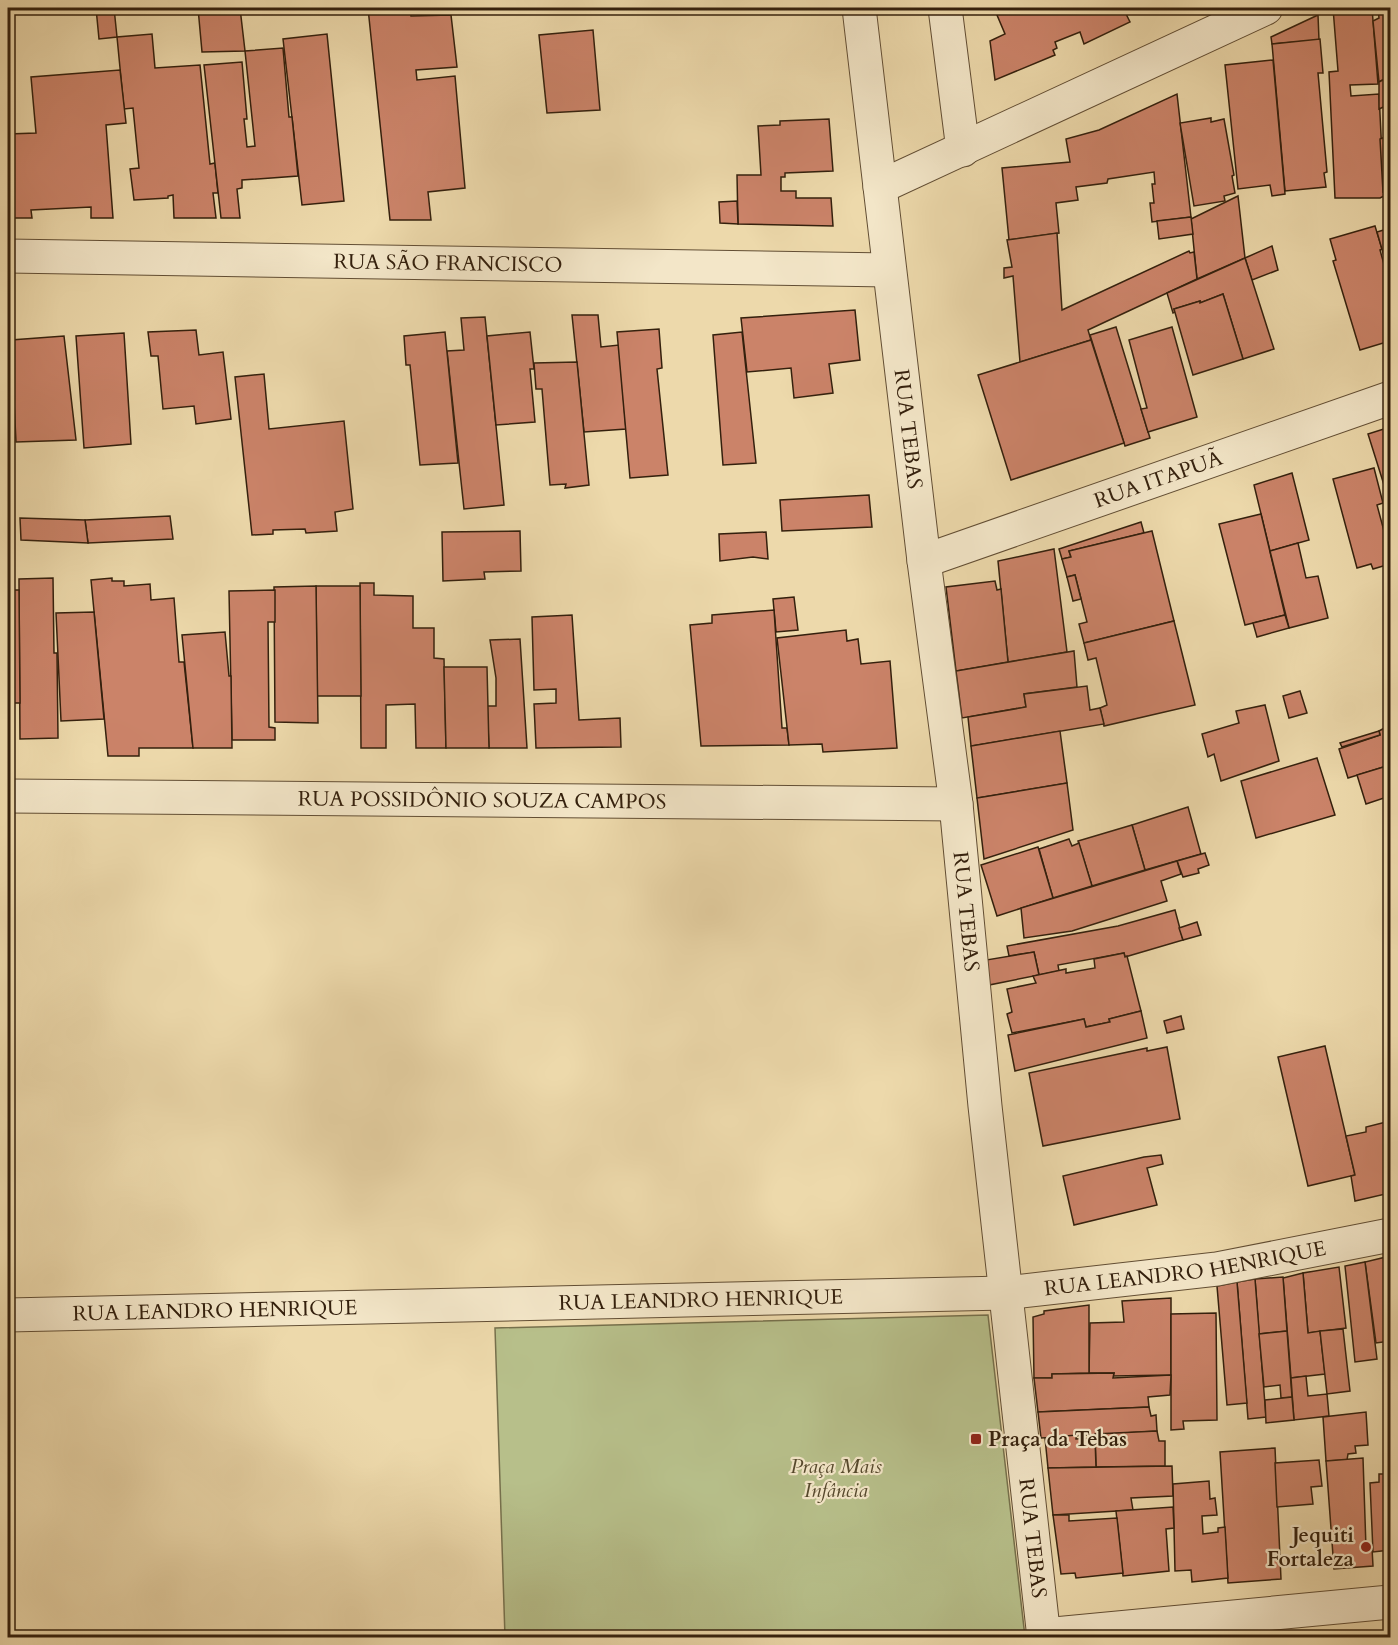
<svg xmlns="http://www.w3.org/2000/svg" width="1398" height="1645" font-family="Cardo,serif">
  <style>
    .green { fill: #b7bf8a; stroke: #76704c; stroke-width: 1.5 }
    .building { fill: #cb8369; stroke: #34200d; stroke-width: 1.5 }
    .lines { fill: none; stroke-linecap: round; stroke-linejoin: round }
    .minor-casing { stroke: #624e34; stroke-width: 35 }
    .minor { stroke: #f3e6c8; stroke-width: 33 }
    .poi-dot { fill: #8f2418; stroke: #f3e6c8; stroke-width: 2 }
    .labels { text-anchor: middle; stroke-width: 4.5; stroke-linejoin: round; paint-order: stroke }
    .street-label { font-size: 21px; fill: #34200d; stroke: #f3e6c8 }
    .poi-label { font-size: 21px; font-weight: bold; fill: #34200d; stroke: #f3e6c8; text-anchor: start }
    .park-label { font-size: 21px; font-style: italic; fill: #55482c; stroke: #f3e6c8 }
  </style>
  <rect width="100%" height="100%" fill="#edd9ab"/>
  <filter id="stains"><feTurbulence type="fractalNoise" baseFrequency=".00333" numOctaves="4"/><feColorMatrix values="0 0 0 0 .2 0 0 0 0 .09 0 0 0 0 .02 0 0 0 .5 -.17"/></filter>
  <radialGradient id="worn" r=".72"><stop offset=".6" stop-color="#630" stop-opacity="0"/><stop offset="1" stop-color="#630" stop-opacity=".3"/></radialGradient>
  <polygon class="green" points="988,1315 1025,1637 505,1637 495,1328"/>
  <g class="building">
    <polygon points="96,8 114,8 117,37 99,39"/>
    <polygon points="198,8 240,8 245,51 202,52"/>
    <polygon points="368,8 410,8 411,16 451,15 457,67 416,70 417,80 455,76 465,188 428,192 431,220 390,220"/>
    <polygon points="536,8 572,8 536,11"/>
    <polygon points="994,8 1123,8 1130,22 1084,44 1080,32 1055,42 1057,48 1053,50 1055,55 995,80 990,41 1005,34"/>
    <polygon points="1333,8 1372,8 1378,84 1350,85 1351,96 1379,94 1384,196 1380,198 1335,198 1329,72 1338,71"/>
    <polygon points="1378,8 1390,8 1390,76 1379,82 1373,21 1379,18"/>
    <polygon points="1318,15 1319,40 1272,44 1271,37"/>
    <polygon points="593,30 600,110 547,113 539,35"/>
    <polygon points="152,34 155,68 200,65 210,164 215,163 218,193 213,193 216,218 174,218 173,195 168,196 168,198 134,200 130,169 139,168 133,108 124,109 117,37"/>
    <polygon points="327,34 344,201 302,205 283,39"/>
    <polygon points="1320,39 1323,73 1318,73 1327,172 1324,173 1326,187 1285,191 1272,44"/>
    <polygon points="283,48 289,117 292,117 298,176 242,180 242,188 237,189 240,218 221,218 204,65 242,62 247,119 244,119 247,147 255,146 245,51"/>
    <polygon points="1273,60 1285,194 1272,196 1270,185 1238,189 1225,65"/>
    <polygon points="120,70 126,123 106,125 113,218 91,218 91,207 31,210 32,218 8,218 8,134 36,133 31,77"/>
    <polygon points="1390,76 1390,104 1379,109 1379,82"/>
    <polygon points="1177,94 1191,217 1152,222 1150,203 1154,203 1152,184 1155,184 1154,172 1108,179 1107,183 1076,187 1078,200 1056,203 1059,233 1009,240 1002,168 1070,162 1066,139 1099,130"/>
    <polygon points="1211,118 1211,122 1224,119 1234,175 1232,176 1235,193 1224,196 1225,201 1194,206 1180,123"/>
    <polygon points="829,119 833,171 785,173 785,177 781,177 781,191 796,191 796,198 831,198 833,226 738,224 737,175 761,175 758,126 780,125 780,121"/>
    <polygon points="1390,135 1390,189 1383,192 1380,139"/>
    <polygon points="1238,196 1245,258 1197,279 1191,219"/>
    <polygon points="737,201 738,224 720,223 719,202"/>
    <polygon points="1191,217 1193,234 1159,239 1157,221"/>
    <polygon points="1375,226 1382,249 1380,250 1390,286 1390,341 1360,350 1333,261 1336,260 1330,239"/>
    <polygon points="1390,228 1390,277 1377,232"/>
    <polygon points="1057,233 1062,310 1189,251 1190,253 1194,252 1197,279 1088,330 1091,340 1020,362 1013,276 1004,278 1004,268 1012,267 1007,240"/>
    <polygon points="1272,246 1278,270 1252,280 1245,258"/>
    <polygon points="1245,258 1274,349 1243,359 1223,294 1200,303 1200,301 1174,309 1175,312 1173,313 1167,293"/>
    <polygon points="1223,294 1243,359 1193,375 1174,309 1200,301 1200,303"/>
    <polygon points="855,310 860,360 829,364 833,393 794,398 791,368 747,372 741,318"/>
    <polygon points="572,315 598,315 601,347 619,345 626,429 584,432"/>
    <polygon points="485,317 504,505 464,509 447,351 464,350 461,318"/>
    <polygon points="1116,327 1150,438 1125,446 1090,335"/>
    <polygon points="1172,327 1197,417 1148,432 1141,409 1147,408 1129,340"/>
    <polygon points="659,329 662,368 657,369 668,475 630,478 617,332"/>
    <polygon points="196,330 199,355 223,352 231,419 196,424 194,406 163,409 158,356 151,356 148,332"/>
    <polygon points="445,332 458,463 420,465 410,365 406,365 404,336"/>
    <polygon points="530,332 534,369 530,369 535,422 496,425 487,336"/>
    <polygon points="742,332 756,463 723,465 713,335"/>
    <polygon points="124,333 131,444 84,448 76,336"/>
    <polygon points="64,336 76,440 16,442 11,340"/>
    <polygon points="1091,340 1124,443 1011,480 978,375"/>
    <polygon points="577,362 589,485 565,488 566,484 550,485 542,389 536,389 534,363"/>
    <polygon points="264,374 269,429 344,421 353,509 335,512 337,531 306,533 305,529 273,530 273,534 252,535 235,377"/>
    <polygon points="1390,427 1390,504 1368,434"/>
    <polygon points="1374,468 1383,503 1377,505 1388,546 1390,546 1390,564 1373,569 1371,564 1357,568 1333,479"/>
    <polygon points="1292,473 1309,540 1270,551 1254,485"/>
    <polygon points="869,495 872,527 782,531 780,500"/>
    <polygon points="1261,514 1285,615 1245,625 1219,524"/>
    <polygon points="170,516 173,539 88,543 85,520"/>
    <polygon points="20,518 85,520 88,543 21,540"/>
    <polygon points="1141,522 1144,533 1069,551 1071,557 1062,559 1059,549"/>
    <polygon points="520,531 521,571 484,572 485,579 443,581 442,532"/>
    <polygon points="1152,531 1174,621 1084,643 1079,624 1087,622 1075,575 1067,577 1062,559 1071,557 1069,551"/>
    <polygon points="766,532 768,559 753,557 720,561 719,534"/>
    <polygon points="1298,543 1306,578 1318,576 1328,618 1289,628 1270,551"/>
    <polygon points="1054,549 1067,652 1008,662 998,561"/>
    <polygon points="1075,575 1081,599 1073,601 1067,577"/>
    <polygon points="53,578 54,653 57,653 58,738 20,739 19,579"/>
    <polygon points="112,578 112,581 124,581 124,586 150,584 151,600 174,598 179,662 184,662 193,748 139,748 139,756 108,756 91,580"/>
    <polygon points="995,581 997,590 1001,589 1008,662 956,671 946,587"/>
    <polygon points="360,583 374,583 374,595 413,596 413,628 434,628 434,658 444,659 446,748 416,748 415,704 386,705 386,748 361,748"/>
    <polygon points="316,586 360,586 361,696 317,696"/>
    <polygon points="316,586 318,723 275,722 274,587"/>
    <polygon points="8,590 19,590 20,703 8,703"/>
    <polygon points="275,590 275,622 268,622 269,727 275,728 275,740 232,740 229,591"/>
    <polygon points="794,597 798,630 776,632 773,599"/>
    <polygon points="774,610 782,728 787,728 789,745 701,746 690,625 712,623 712,615"/>
    <polygon points="94,612 104,719 61,721 56,613"/>
    <polygon points="572,615 579,720 620,718 621,747 536,748 534,704 556,703 556,689 534,690 532,617"/>
    <polygon points="1285,615 1289,628 1257,637 1253,623"/>
    <polygon points="1174,621 1195,705 1104,726 1100,708 1107,705 1096,658 1088,660 1084,643"/>
    <polygon points="846,630 847,641 858,639 861,664 890,661 897,748 823,752 822,744 789,745 777,638"/>
    <polygon points="225,632 229,676 231,676 232,748 193,748 182,635"/>
    <polygon points="520,639 527,748 489,748 487,706 496,706 496,678 490,640"/>
    <polygon points="1074,651 1077,687 1024,694 1026,707 962,718 956,671"/>
    <polygon points="444,667 487,667 489,748 446,748"/>
    <polygon points="1087,686 1090,710 1100,708 1104,724 971,746 968,717 1026,707 1024,694"/>
    <polygon points="1300,691 1307,713 1289,718 1283,696"/>
    <polygon points="1265,705 1279,761 1221,781 1214,754 1208,757 1202,734 1239,723 1236,711"/>
    <polygon points="1390,725 1390,765 1348,778 1339,749 1380,735 1379,731"/>
    <polygon points="1060,731 1067,783 977,798 971,746"/>
    <polygon points="1379,731 1380,735 1342,747 1340,743"/>
    <polygon points="1317,758 1335,815 1256,838 1241,781"/>
    <polygon points="1390,765 1390,796 1366,804 1357,775"/>
    <polygon points="1067,783 1073,830 984,859 977,798"/>
    <polygon points="1188,807 1201,854 1145,870 1132,825"/>
    <polygon points="1132,825 1145,870 1092,886 1078,841"/>
    <polygon points="1069,839 1072,846 1079,843 1092,886 1053,898 1039,849"/>
    <polygon points="1038,847 1053,898 997,916 981,865"/>
    <polygon points="1205,853 1209,865 1198,869 1199,873 1183,877 1177,861"/>
    <polygon points="1177,861 1181,874 1161,881 1167,901 1072,931 1024,938 1021,908"/>
    <polygon points="1390,883 1390,911 1384,885"/>
    <polygon points="1175,910 1183,940 1125,957 1124,953 1058,965 1059,971 1039,975 1034,952 1009,956 1007,946 1118,926"/>
    <polygon points="1197,922 1201,935 1183,940 1179,928"/>
    <polygon points="1034,952 1039,975 989,985 986,960"/>
    <polygon points="1124,953 1125,957 1127,956 1141,1011 1109,1019 1110,1022 1086,1027 1084,1019 1012,1033 1007,1014 1012,1012 1007,989 1036,983 1033,976 1066,969 1066,973 1095,968 1094,959"/>
    <polygon points="1141,1011 1147,1038 1015,1071 1008,1035 1084,1019 1086,1027 1110,1022 1109,1019"/>
    <polygon points="1181,1016 1184,1029 1167,1033 1164,1021"/>
    <polygon points="1325,1046 1355,1175 1308,1186 1278,1057"/>
    <polygon points="1167,1047 1180,1119 1043,1146 1029,1073 1147,1048 1147,1051"/>
    <polygon points="1390,1121 1390,1193 1355,1201 1351,1176 1355,1175 1346,1136 1366,1132 1366,1127"/>
    <polygon points="1161,1155 1163,1164 1147,1168 1157,1205 1074,1225 1063,1176 1144,1157"/>
    <polygon points="1386,1257 1390,1289 1390,1341 1376,1343 1365,1262"/>
    <polygon points="1365,1262 1377,1359 1355,1362 1345,1266"/>
    <polygon points="1339,1267 1346,1328 1308,1333 1303,1273"/>
    <polygon points="1303,1273 1308,1333 1320,1331 1325,1374 1291,1378 1283,1278"/>
    <polygon points="1283,1277 1287,1331 1259,1334 1255,1279"/>
    <polygon points="1255,1279 1266,1417 1248,1419 1237,1282"/>
    <polygon points="1237,1282 1247,1403 1227,1405 1217,1286"/>
    <polygon points="1171,1298 1171,1375 1113,1376 1114,1373 1089,1373 1090,1323 1124,1322 1122,1301"/>
    <polygon points="1089,1305 1089,1373 1052,1374 1052,1378 1034,1378 1033,1317 1044,1314 1044,1311"/>
    <polygon points="1216,1313 1217,1420 1183,1421 1184,1429 1171,1430 1171,1314"/>
    <polygon points="1343,1329 1350,1391 1327,1394 1320,1331"/>
    <polygon points="1287,1331 1292,1397 1281,1398 1280,1385 1264,1387 1259,1334"/>
    <polygon points="1114,1373 1113,1378 1171,1375 1170,1395 1148,1397 1149,1407 1038,1412 1034,1378 1052,1378 1052,1374"/>
    <polygon points="1306,1376 1308,1396 1327,1394 1329,1416 1294,1420 1291,1378"/>
    <polygon points="1292,1397 1294,1420 1266,1423 1265,1400"/>
    <polygon points="1149,1407 1151,1416 1156,1415 1157,1431 1041,1438 1038,1412"/>
    <polygon points="1366,1412 1368,1445 1355,1446 1356,1453 1348,1454 1347,1460 1326,1461 1323,1417"/>
    <polygon points="1157,1431 1159,1441 1165,1441 1165,1466 1096,1467 1095,1434"/>
    <polygon points="1076,1435 1076,1439 1095,1438 1096,1467 1048,1468 1045,1438"/>
    <polygon points="1275,1448 1281,1579 1228,1583 1220,1452"/>
    <polygon points="1363,1458 1366,1548 1372,1548 1373,1566 1334,1569 1326,1461"/>
    <polygon points="1319,1460 1322,1486 1311,1487 1313,1504 1277,1507 1275,1463"/>
    <polygon points="1172,1466 1173,1496 1131,1498 1133,1510 1053,1515 1048,1468"/>
    <polygon points="1379,1474 1390,1474 1390,1550 1373,1552 1370,1483 1379,1482"/>
    <polygon points="1209,1481 1210,1499 1215,1498 1217,1515 1202,1516 1203,1534 1218,1532 1218,1528 1225,1527 1228,1578 1192,1582 1191,1570 1175,1571 1173,1484"/>
    <polygon points="1173,1507 1174,1528 1166,1529 1169,1571 1123,1576 1116,1511"/>
    <polygon points="1053,1515 1069,1515 1069,1521 1117,1518 1123,1573 1076,1578 1075,1573 1061,1574"/>
  </g>
  <g class="lines">
    <g class="minor-casing">
      <g id="minor">
        <path id="s1" d="M859,8l65,553 32,243 29,302 59,532"/>
        <polyline points="945,8 963,150"/>
        <polyline points="880,187 1266,8"/>
        <path id="s2" d="M8,256l881,14"/>
        <path id="s3" d="M924,561l466,-163"/>
        <path id="s4" d="M8,796l948,8"/>
        <path id="s5" d="M8,1315l997,-22 212,-24 173,-34"/>
        <polyline points="1044,1635 1390,1602"/>
      </g>
    </g>
    <use href="#minor" class="minor"/>
  </g>
  <g class="poi-dot">
    <rect x="970" y="1433" width="12" height="12" rx="3"/>
    <circle cx="1366" cy="1547" r="6"/>
  </g>
  <g class="labels">
    <g class="street-label">
      <text dy="7" stroke="none"><textPath href="#s2" startOffset="440">RUA SÃO FRANCISCO</textPath></text>
      <text dy="7" stroke="none"><textPath href="#s1" startOffset="424">RUA TEBAS</textPath></text>
      <text dy="7" stroke="none"><textPath href="#s3" startOffset="248">RUA ITAPUÃ</textPath></text>
      <text dy="7" stroke="none"><textPath href="#s4" startOffset="474">RUA POSSIDÔNIO SOUZA CAMPOS</textPath></text>
      <text dy="7" stroke="none"><textPath href="#s1" startOffset="910">RUA TEBAS</textPath></text>
      <text dy="7" stroke="none"><textPath href="#s5" startOffset="1179">RUA LEANDRO HENRIQUE</textPath></text>
      <text dy="7" stroke="none"><textPath href="#s5" startOffset="693">RUA LEANDRO HENRIQUE</textPath></text>
      <text dy="7" stroke="none"><textPath href="#s5" startOffset="207">RUA LEANDRO HENRIQUE</textPath></text>
      <text dy="7" stroke="none"><textPath href="#s1" startOffset="1540">RUA TEBAS</textPath></text>
    </g>
    <g class="poi-label">
      <text x="988" y="1446">Praça da Tebas</text>
      <text x="1354" y="1542" text-anchor="end">Jequiti<tspan x="1354" dy="24">Fortaleza</tspan></text>
    </g>
    <g class="park-label">
      <text x="836" y="1473">Praça Mais<tspan x="836" dy="24">Infância</tspan></text>
    </g>
  </g>
  <rect width="1398" height="1645" fill="none" stroke="#edd9ab" stroke-width="30"/>
  <rect x="9" y="9" width="1380" height="1627" fill="none" stroke="#34200d" stroke-width="3"/>
  <rect x="15" y="15" width="1368" height="1615" fill="none" stroke="#34200d" stroke-width="1.5"/>
  <rect width="100%" height="100%" filter="url(#stains)"/>
  <rect width="100%" height="100%" fill="url(#worn)"/>
</svg>
